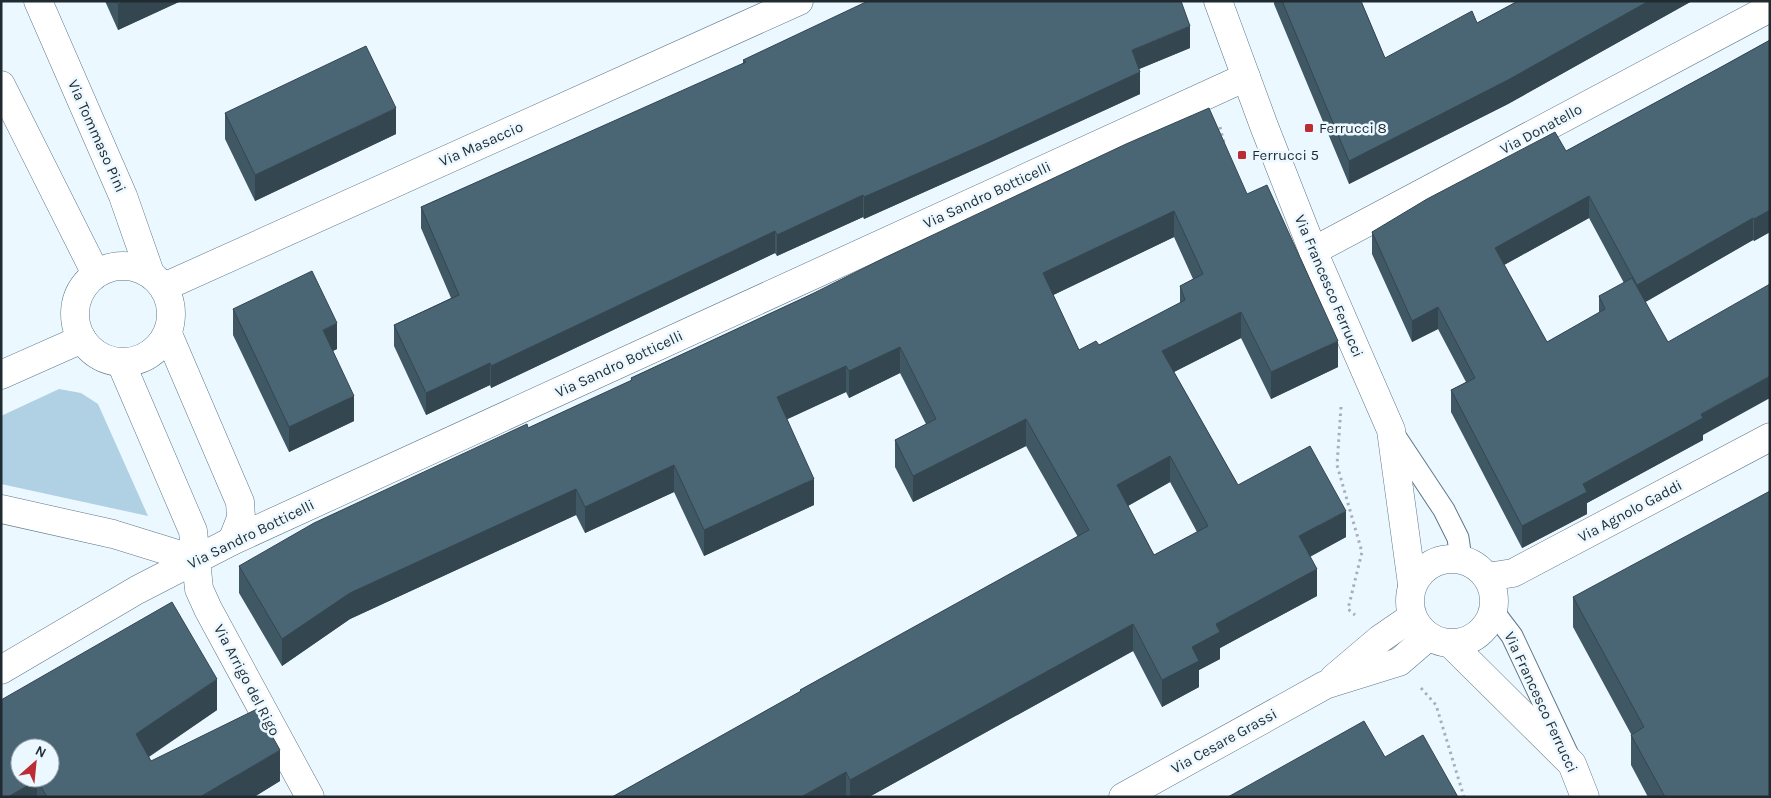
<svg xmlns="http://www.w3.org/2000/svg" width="1771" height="798" font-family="Karla,sans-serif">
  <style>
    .green { fill: #b0d0e4 }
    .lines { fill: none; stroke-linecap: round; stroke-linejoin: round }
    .service-casing { stroke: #5d7888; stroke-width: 23 }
    .minor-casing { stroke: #5d7888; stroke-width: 29 }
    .tertiary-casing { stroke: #5d7888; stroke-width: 29 }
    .path { stroke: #a5b0b7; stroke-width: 3; stroke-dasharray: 2.5 4; stroke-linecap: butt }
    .service { stroke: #fff; stroke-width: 21 }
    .minor { stroke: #fff; stroke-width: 28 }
    .tertiary { stroke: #fff; stroke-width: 28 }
    .wall { fill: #405764; fill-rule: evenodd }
    .shaded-wall { fill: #344751 }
    .building { fill: #4a6574; stroke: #344751; fill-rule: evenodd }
    .poi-dot { fill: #bc2c32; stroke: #ecf8ff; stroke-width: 2 }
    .labels { text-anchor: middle; stroke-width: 5; stroke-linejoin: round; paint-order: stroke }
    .poi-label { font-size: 15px; fill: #1f2a31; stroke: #ecf8ff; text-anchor: start }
    .street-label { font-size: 15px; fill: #1f2a31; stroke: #ecf8ff }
  </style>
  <rect width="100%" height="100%" fill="#ecf8ff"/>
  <polygon class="green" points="59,389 81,393 98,404 148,516 1,484 1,416"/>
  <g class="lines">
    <g class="service-casing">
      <g id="service">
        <polyline points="1393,433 1444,510 1458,538 1461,559"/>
        <polyline points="1493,611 1512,636 1568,755"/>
      </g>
    </g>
    <g class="minor-casing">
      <g id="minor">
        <polyline points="38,1 123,196 150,273"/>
        <polyline points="1,85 96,274"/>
        <polyline points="1313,251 1770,8"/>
        <circle cx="123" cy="314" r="48"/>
        <polyline points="164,287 799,1"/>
        <polyline points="168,334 240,502 241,518 232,541"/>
        <polyline points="121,363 193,531 199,589 208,609 310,797"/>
        <polyline points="1,375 82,339"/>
        <polyline points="1,509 113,534 197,560"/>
        <polyline points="1487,577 1513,573 1770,437"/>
        <polyline points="1,670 137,590 232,541 1246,77"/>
        <polyline points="1334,678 1380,639 1412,617"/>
        <polyline points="1123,797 1325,685 1399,662 1428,637"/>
      </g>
    </g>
    <g class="tertiary-casing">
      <g id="tertiary">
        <polyline points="1218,1 1264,126 1313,251 1391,430 1412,584"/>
        <circle cx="1452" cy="601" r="42"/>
        <polyline points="1451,644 1572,764 1585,797"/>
      </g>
    </g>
    <g class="path">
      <polyline points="1220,127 1224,143"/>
      <polyline points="1341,407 1337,465 1362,552 1348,609 1355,615"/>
      <polyline points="1421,688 1436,705 1464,797"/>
    </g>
    <use href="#service" class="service"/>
    <use href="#minor" class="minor"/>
    <use href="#tertiary" class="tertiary"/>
  </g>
  <g class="wall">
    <polygon points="105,1 181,1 118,30"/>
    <polygon points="1274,1 1361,1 1385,58 1477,23 1518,1 1692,1 1508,104 1349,184 1274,4"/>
    <path d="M1770,40v192l-16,9 -1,-1 -108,62 58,133v5l-116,63v11l-65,34 -71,-136v-22l15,-8 -28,-53 -26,13 -40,-88v-22l194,-81 157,-85zM1589,218l35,65 -25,13v17l-52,29 -43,-77z"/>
    <polygon points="1190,48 1139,69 1140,94 987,164 864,219 863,217 777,256 775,253 491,388 490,385 426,415 394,346 394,325 451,298 421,228 421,207 743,64 743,60"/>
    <polygon points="225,113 396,134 255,201 225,139"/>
    <path d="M1247,194l91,173 -67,32 -30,-61 -67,34 64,113 108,52 -36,20 7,39 -97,52v11l-21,11v17l-37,20 -29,-56 -264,146h-257l188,-105v-2l278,-153 -52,-91 -113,56 -18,-35v-27l31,-16 -26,-51 -51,25 -3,-6 -59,27 27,86 -110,51 -30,-64 -89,41 -9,-18 -226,104 -68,47 -43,-73v-27l289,-138 103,-47v-3l181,-84zM1174,237l19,42 -13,7v17l-81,42 -20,5 -26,-55zM1170,482l27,50 -43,23 -26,-49z"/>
    <polygon points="233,309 337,349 333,351 354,421 289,452 233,335"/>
    <polygon points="1573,597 1770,797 1648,797 1631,765 1631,734 1573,627"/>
    <polygon points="1,700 217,710 149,757 151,761 280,781 254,797 1,797"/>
  </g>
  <g class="shaded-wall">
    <polygon points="124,1 181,1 118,30 118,4"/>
    <polygon points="1649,1 1692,1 1508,104 1349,184 1349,161"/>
    <polygon points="1190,26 1190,48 1132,72 1132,50"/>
    <polygon points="1140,72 1140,94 987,164 864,219 864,197"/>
    <polygon points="396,108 396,134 255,201 255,175"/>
    <polygon points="863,195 863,217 777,256 777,235"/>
    <polygon points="1589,196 1589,218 1495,270 1495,248"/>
    <polygon points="1770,210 1770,232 1754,241 1754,219"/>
    <polygon points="1174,211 1174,237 1043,300 1043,273"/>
    <polygon points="1753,218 1753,240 1637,307 1637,285"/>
    <polygon points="775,231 775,253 491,388 491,366"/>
    <polygon points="1438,307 1438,329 1412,342 1412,321"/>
    <polygon points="1241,312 1241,338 1162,378 1162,351"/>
    <polygon points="337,323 337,349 323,355 323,330"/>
    <polygon points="1338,341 1338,367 1271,399 1271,372"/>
    <polygon points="900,347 900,373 849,398 849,371"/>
    <polygon points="490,363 490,385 426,415 426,393"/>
    <polygon points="846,366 846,392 777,424 777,397"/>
    <polygon points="1770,376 1770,398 1703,435 1703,440 1587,503 1587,514 1522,548 1522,526 1583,484 1701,414"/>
    <polygon points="354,396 354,421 289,452 289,427"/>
    <polygon points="1026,419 1026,446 913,502 913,476"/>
    <polygon points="1170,456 1170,482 1117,512 1117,485"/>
    <polygon points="674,465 674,492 585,533 585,507"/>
    <polygon points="814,479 814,505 704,556 704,530"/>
    <polygon points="576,489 576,515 350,619 282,666 282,639 350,593"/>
    <polygon points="1346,511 1346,537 1299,562 1299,536"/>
    <polygon points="1317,569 1317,596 1220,648 1220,659 1199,670 1199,687 1162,707 1162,680 1192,647 1216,624"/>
    <polygon points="1133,624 1133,651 869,797 850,797 850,780"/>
    <polygon points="217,679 217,710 136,765 136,734"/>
    <polygon points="280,750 280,781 254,797 200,797"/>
    <polygon points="846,772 846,797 801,797"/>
    <polygon points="37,780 37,797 8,797"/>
  </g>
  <g class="building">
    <polygon points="116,1 124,1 118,4"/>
    <polygon points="868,1 1181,1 1190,26 1132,50 1140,72 987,143 864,197 863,195 777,235 775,231 491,366 490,363 426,393 394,325 459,295 421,207 746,62 743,60"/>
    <polygon points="1282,1 1361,1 1385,58 1472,11 1477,23 1518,1 1649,1 1508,80 1349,161"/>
    <polygon points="1770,40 1770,210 1754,219 1753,218 1637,285 1589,196 1495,248 1547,342 1605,309 1599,296 1632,278 1668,342 1770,284 1770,376 1701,414 1703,418 1583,484 1587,492 1522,526 1451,390 1475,378 1438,307 1412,321 1372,232 1427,199 1555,132 1566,151 1723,66"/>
    <polygon points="366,46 396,108 255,175 225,113"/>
    <path d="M1209,108l38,86 20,-9 71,156 -67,31 -30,-60 -79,39 76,134 72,-39 36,65 -47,25 18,33 -101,55 4,8 -28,15 7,14 -37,19 -29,-56 -283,156 -4,-8 -45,25h-189l189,-106 -1,-1 289,-160 -63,-111 -113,57 -18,-36 41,-21 -36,-72 -51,24 -3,-5 -69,31 37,82 -110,51 -30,-65 -89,42 -9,-18 -226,104 -68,46 -43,-73 75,-43 213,-99 1,4 104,-48 -1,-2 181,-84 72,-36 242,-114zM1174,211l29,63 -23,12 5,14 -86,45 -3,-4 -17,9 -36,-77zM1170,456l38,70 -54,29 -37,-70z"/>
    <polygon points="312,271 337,323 323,330 354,396 289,427 233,309"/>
    <polygon points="1770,491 1770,797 1665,797 1631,735 1644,727 1573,597"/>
    <path d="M172,602l45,77 -81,55 15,27 106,-52 23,41 -80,47h-153l-10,-17 -29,17h-7v-97zM20,748h30v30h-30z"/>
    <polygon points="1364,721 1385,757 1423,735 1458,797 1228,797"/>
  </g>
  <g class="poi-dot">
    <rect x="1304" y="123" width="10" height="10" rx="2.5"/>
    <rect x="1237" y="150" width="10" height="10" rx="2.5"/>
  </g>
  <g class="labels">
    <g class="poi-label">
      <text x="1319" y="133">Ferrucci 8</text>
      <text x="1252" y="160">Ferrucci 5</text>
    </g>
    <g class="street-label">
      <text transform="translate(1541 129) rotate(-28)" y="5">Via Donatello</text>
      <text transform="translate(97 136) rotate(66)" y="5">Via Tommaso Pini</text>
      <text transform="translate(481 144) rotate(-24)" y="5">Via Masaccio</text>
      <text transform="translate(987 195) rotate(-25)" y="5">Via Sandro Botticelli</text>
      <text transform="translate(1329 286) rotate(67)" y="5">Via Francesco Ferrucci</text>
      <text transform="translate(619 364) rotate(-25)" y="5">Via Sandro Botticelli</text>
      <text transform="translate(1630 511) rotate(-28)" y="5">Via Agnolo Gaddi</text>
      <text transform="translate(251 534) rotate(-26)" y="5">Via Sandro Botticelli</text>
      <text transform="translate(247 680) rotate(62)" y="5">Via Arrigo del Rigo</text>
      <text transform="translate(1541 702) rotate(65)" y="5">Via Francesco Ferrucci</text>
      <text transform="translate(1224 741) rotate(-29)" y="5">Via Cesare Grassi</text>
    </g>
  </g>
  <rect width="1771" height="798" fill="none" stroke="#1f2a31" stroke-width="5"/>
  <g transform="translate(35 763) rotate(27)"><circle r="24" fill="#ecf8ff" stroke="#9aa6ad"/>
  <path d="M0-4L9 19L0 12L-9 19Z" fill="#bc2c32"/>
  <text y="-8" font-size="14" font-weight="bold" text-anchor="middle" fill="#1f2a31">N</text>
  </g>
</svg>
